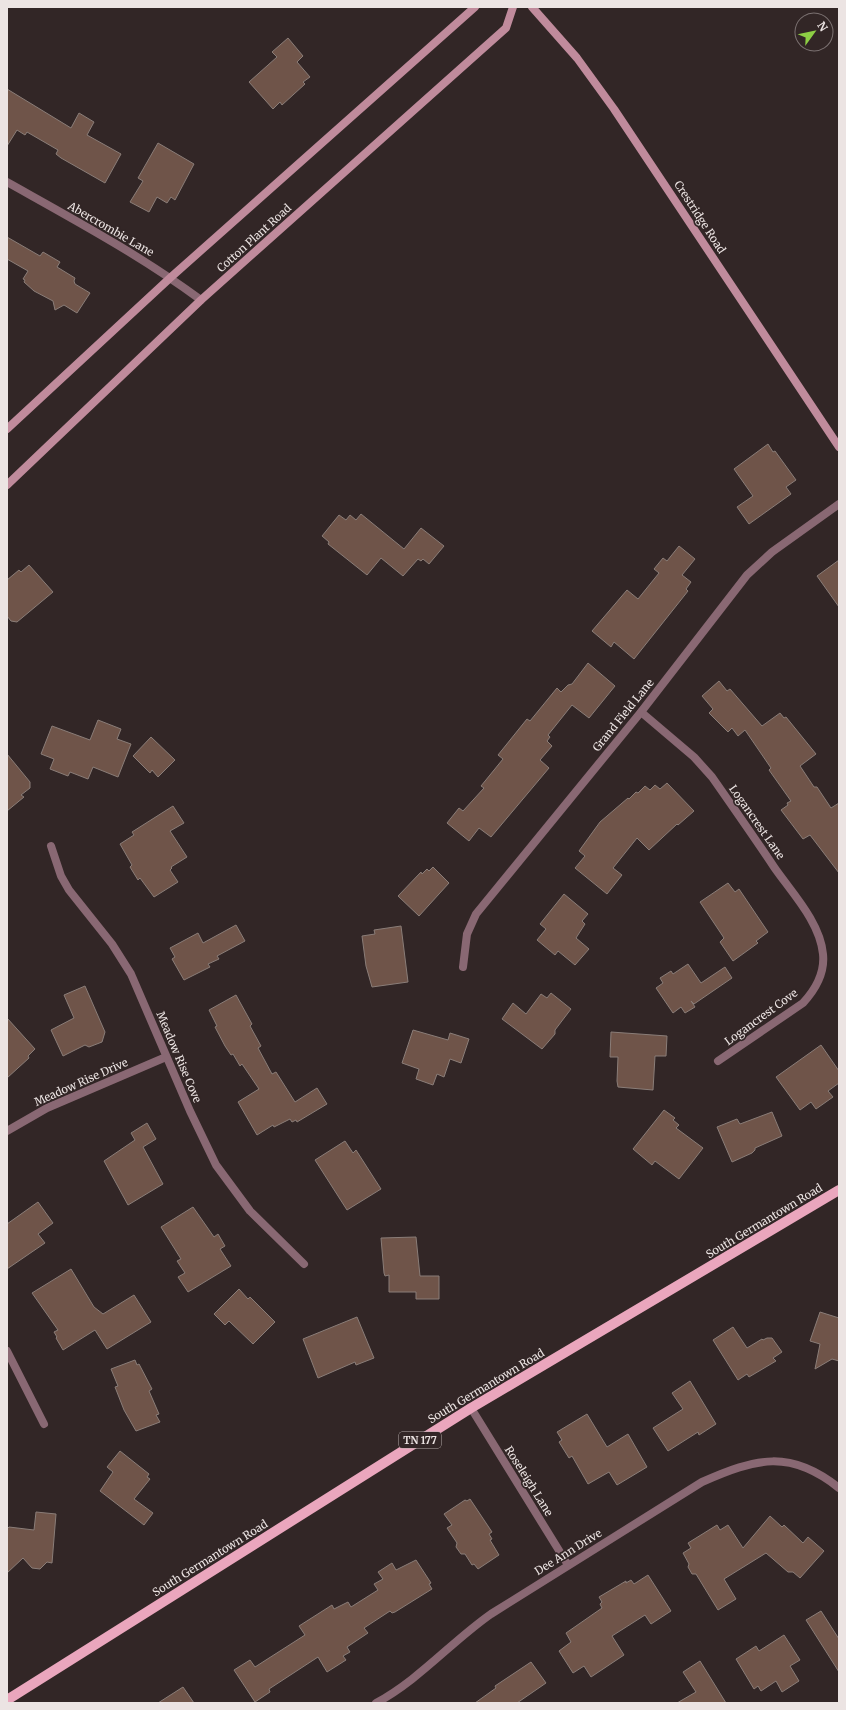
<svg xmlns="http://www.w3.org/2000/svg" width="846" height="1710" font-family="Merriweather,serif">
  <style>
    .building { fill: #6f5449; stroke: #8a7d78 }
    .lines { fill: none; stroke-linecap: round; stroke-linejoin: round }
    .street { stroke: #896873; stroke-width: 8 }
    .secondary { stroke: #c08b9c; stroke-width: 8 }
    .primary { stroke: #eaa6bd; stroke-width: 10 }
    .labels { text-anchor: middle; stroke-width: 3.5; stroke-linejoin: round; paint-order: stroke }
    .shield { fill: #322626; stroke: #b4abaa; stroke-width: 1 }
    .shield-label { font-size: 10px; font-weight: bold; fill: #ece4e3 }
    .street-label { font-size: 11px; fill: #ece4e3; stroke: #322626 }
  </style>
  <rect width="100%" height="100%" fill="#322626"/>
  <g class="building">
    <polygon points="288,38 303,56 297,62 310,77 303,82 305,84 282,105 280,102 273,109 249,82 277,57 272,52"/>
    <polygon points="7,89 71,128 79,113 94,122 87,135 121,154 105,183 61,158 56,154 58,150 27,132 25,135 17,130 7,146"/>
    <polygon points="158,143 194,164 175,200 171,197 167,203 157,197 149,212 130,202 143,181 138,178"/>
    <polygon points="7,237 40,256 43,252 60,262 57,267 75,278 74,281 75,284 90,293 77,313 64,305 55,310 53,301 34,291 24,282 25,280 23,279 28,271 7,259"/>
    <polygon points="768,444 773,452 775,451 796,480 786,487 791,494 749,524 737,507 753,496 734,469"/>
    <polygon points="361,514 404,549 421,528 444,546 429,564 423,559 421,561 418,559 403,576 381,558 367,575 328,544 329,542 322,536 339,515 346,520 350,515 356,520"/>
    <polygon points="679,546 695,559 682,575 691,582 686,589 688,591 634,659 614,642 611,647 592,631 627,590 638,599 659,573 654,569 663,558 667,561"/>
    <polygon points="839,560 839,607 817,576"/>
    <polygon points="29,565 53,592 17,622 11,621 7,616 7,580 19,570 21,572"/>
    <polygon points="588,663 615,686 589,718 572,705 548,735 550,737 547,741 552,746 540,760 549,768 491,837 479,828 469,841 447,823 459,808 463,811 484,788 481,786 503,759 498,755 527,719 530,721 557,688 561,692 568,685 572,684"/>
    <polygon points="719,681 727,691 730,689 762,726 780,713 784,718 786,717 816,754 800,766 814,787 817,787 831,808 839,803 839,873 810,835 803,839 781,810 788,805 787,803 791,801 769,770 771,768 745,730 738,736 732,728 728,732 709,713 713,709 702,696"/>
    <polygon points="98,720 121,729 117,739 131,744 118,777 93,767 88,779 70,772 68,776 50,769 54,759 41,754 52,726 90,740"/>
    <polygon points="151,737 175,760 158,777 152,770 150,773 133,756"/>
    <polygon points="7,754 30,782 30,788 21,795 24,797 7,811"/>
    <polygon points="667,783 694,811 678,825 677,824 649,850 637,838 613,868 622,875 607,894 575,868 585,856 579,851 600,822 628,798 629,799 636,792 638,793 645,786 650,790 655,785 660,789"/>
    <polygon points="173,806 184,823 170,831 187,857 171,867 172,868 170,870 178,882 154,897 140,878 138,880 130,867 132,865 120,844 134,835 132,832"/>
    <polygon points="433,867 449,883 419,916 398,896 421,872 422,874 427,869 429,871"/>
    <polygon points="728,883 735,892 739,889 768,932 756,941 758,943 733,961 720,942 724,938 700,902"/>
    <polygon points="564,894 588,914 582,921 585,924 576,938 589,949 575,965 558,951 555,955 537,940 546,929 540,924"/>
    <polygon points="236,925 245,941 217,956 219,959 208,964 210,967 184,980 172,959 175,957 170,948 198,933 203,943"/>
    <polygon points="401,926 408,982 372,987 366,966 362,936 375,934 374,930"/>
    <polygon points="688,964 701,983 725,967 732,978 694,1004 691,1001 695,1007 685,1013 681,1007 673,1013 656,988 663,983 660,978 671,971 673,974"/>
    <polygon points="85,986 105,1032 102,1042 89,1047 85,1045 63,1056 51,1030 74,1018 64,995"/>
    <polygon points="551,993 571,1009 555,1030 555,1034 542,1049 502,1019 513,1003 526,1014 541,994 547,998"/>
    <polygon points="236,995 252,1024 250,1026 261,1046 258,1048 272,1074 276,1072 295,1102 317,1088 327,1104 297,1122 296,1120 292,1122 290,1119 274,1127 273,1125 257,1135 238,1102 259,1089 242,1064 240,1066 233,1054 231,1055 225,1046 215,1027 217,1026 209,1010"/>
    <polygon points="7,1018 35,1049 28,1056 29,1058 7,1078"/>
    <polygon points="413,1030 448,1040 450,1033 469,1039 461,1063 450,1059 444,1077 437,1074 433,1085 416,1079 419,1069 402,1063"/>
    <polygon points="611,1032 667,1036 666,1056 655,1056 653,1090 618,1087 617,1081 618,1057 610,1057"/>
    <polygon points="821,1045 839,1071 839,1083 828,1091 833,1097 816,1109 811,1102 800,1110 776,1077"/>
    <polygon points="664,1110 675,1118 673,1120 679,1125 676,1128 703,1148 679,1179 655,1161 652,1165 633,1149"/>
    <polygon points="772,1112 782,1136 755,1148 755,1150 752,1153 732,1162 717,1127 737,1119 740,1124"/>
    <polygon points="147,1123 156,1139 143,1147 163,1184 128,1205 104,1161 135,1140 131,1133"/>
    <polygon points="345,1141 353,1153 356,1150 381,1189 347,1210 315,1160"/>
    <polygon points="38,1202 53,1223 38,1234 45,1243 7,1269 7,1224"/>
    <polygon points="193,1207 214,1237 218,1234 225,1246 220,1249 231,1266 188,1292 178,1277 185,1273 177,1261 181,1259 161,1227"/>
    <polygon points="416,1237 420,1276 439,1276 439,1299 416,1299 416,1292 389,1292 389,1275 385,1276 384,1273 381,1238"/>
    <polygon points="71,1269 94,1307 103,1314 134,1295 151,1322 107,1349 95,1330 63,1350 56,1338 57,1337 54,1332 58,1330 32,1293"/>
    <polygon points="239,1289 248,1299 250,1297 275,1322 253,1344 229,1321 225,1325 214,1314"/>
    <polygon points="820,1312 839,1318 839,1361 832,1359 815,1369 820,1344 810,1341"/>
    <polygon points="357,1317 374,1358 356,1365 355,1362 318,1378 303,1339"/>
    <polygon points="733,1327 747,1348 762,1339 763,1340 767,1338 772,1338 782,1352 773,1358 776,1361 749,1377 747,1374 738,1380 713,1340"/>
    <polygon points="135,1360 137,1365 139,1364 152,1389 149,1391 159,1414 156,1415 160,1422 136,1431 124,1410 115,1387 118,1386 111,1369"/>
    <polygon points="690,1381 716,1424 699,1435 698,1432 668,1451 653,1428 683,1409 672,1393"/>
    <polygon points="587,1414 607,1447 628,1434 647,1467 617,1485 609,1472 588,1484 572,1456 569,1458 559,1442 562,1440 557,1432"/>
    <polygon points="120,1451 149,1474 147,1477 150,1479 134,1499 153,1513 144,1525 100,1491 113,1472 107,1467"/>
    <polygon points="470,1499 492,1532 489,1534 492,1539 490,1540 499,1555 478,1569 474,1564 472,1565 465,1554 461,1554 456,1547 457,1543 447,1528 452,1525 444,1514 465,1500 467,1501"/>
    <polygon points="36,1512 56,1514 52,1563 47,1562 40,1569 32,1568 23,1558 7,1573 7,1529 9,1527 34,1530"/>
    <polygon points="770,1516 782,1527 784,1525 803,1543 808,1537 824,1551 800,1578 793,1572 788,1572 766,1553 724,1579 736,1599 718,1610 696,1574 692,1574 688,1567 689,1564 683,1553 691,1548 688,1543 717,1525 720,1530 728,1525 743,1548"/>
    <polygon points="416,1560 431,1583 429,1584 432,1589 395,1612 392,1613 390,1611 364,1628 368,1633 347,1647 350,1652 343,1656 346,1660 327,1672 318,1657 269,1689 270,1692 255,1702 234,1670 250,1660 255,1667 305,1635 299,1626 332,1605 334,1609 348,1602 351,1607 378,1590 374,1584 383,1579 378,1572 392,1563 396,1570"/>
    <polygon points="648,1575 671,1611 651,1624 645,1615 612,1636 624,1655 591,1677 584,1666 573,1673 559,1651 571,1642 566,1633 602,1608 600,1604 602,1602 599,1597 626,1581 626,1583 631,1580 634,1584"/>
    <polygon points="821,1611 839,1639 839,1672 806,1620"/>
    <polygon points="784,1635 800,1660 790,1666 799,1681 782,1692 776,1681 761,1691 758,1686 754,1689 736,1659 756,1646 759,1651"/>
    <polygon points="700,1661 726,1703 677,1703 696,1692 683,1672"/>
    <polygon points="531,1662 546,1683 517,1703 475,1703 496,1688 495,1686"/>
    <polygon points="183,1687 194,1703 158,1703"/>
  </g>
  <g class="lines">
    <g class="street">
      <path d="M7,182c66,37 133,73 194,118"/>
      <path d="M641,712l53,45 18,20c21,30 42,60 62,90 18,26 46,55 49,87 2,19 -8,36 -20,49l-85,58"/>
      <polyline points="51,846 61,876 69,890 112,944 131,974 190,1111 216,1165 250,1211 304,1264"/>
      <polyline points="463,967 467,934 476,914 641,712 747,575 772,552 839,504"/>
      <polyline points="7,1131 47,1108 166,1057"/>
      <polyline points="7,1351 44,1424"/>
      <polyline points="471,1408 568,1565"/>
      <path d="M376,1703c43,-23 75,-61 115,-89l211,-132c54,-24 88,-33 137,6"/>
    </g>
    <g class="secondary">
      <polyline points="532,7 577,58 614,109 839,447"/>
      <polyline points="7,429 170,278 475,7"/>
      <polyline points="7,485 201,300 506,28 513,7"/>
    </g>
    <polyline class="primary" points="7,1700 471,1408 839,1190"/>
  </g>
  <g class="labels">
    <rect class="shield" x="399" y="1432" width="42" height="16" rx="3"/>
    <g class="shield-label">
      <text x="420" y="1444">TN 177</text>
    </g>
    <g class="street-label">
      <text transform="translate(700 217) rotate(57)" y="4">Crestridge Road</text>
      <text transform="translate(111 229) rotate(30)" y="4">Abercrombie Lane</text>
      <text transform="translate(254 238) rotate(-42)" y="4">Cotton Plant Road</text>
      <text transform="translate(623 715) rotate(-51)" y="4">Grand Field Lane</text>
      <text transform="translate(757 822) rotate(55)" y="4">Logancrest Lane</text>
      <text transform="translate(761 1017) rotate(-36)" y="4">Logancrest Cove</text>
      <text transform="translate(179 1057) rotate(67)" y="4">Meadow Rise Cove</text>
      <text transform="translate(81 1082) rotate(-24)" y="4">Meadow Rise Drive</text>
      <text transform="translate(764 1221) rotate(-31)" y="4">South Germantown Road</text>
      <text transform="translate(486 1386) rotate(-31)" y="4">South Germantown Road</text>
      <text transform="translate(529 1481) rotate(58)" y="4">Roseleigh Lane</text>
      <text transform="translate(568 1552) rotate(-32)" y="4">Dee Ann Drive</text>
      <text transform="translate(210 1558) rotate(-32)" y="4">South Germantown Road</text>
    </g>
  </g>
  <rect width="846" height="1710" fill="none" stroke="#ece4e3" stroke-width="16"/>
  <g transform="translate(814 32) rotate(57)"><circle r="19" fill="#322626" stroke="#7c7272"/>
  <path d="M0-3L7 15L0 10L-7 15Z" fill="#8dce44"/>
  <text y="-6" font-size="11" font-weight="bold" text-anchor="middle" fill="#ece4e3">N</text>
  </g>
</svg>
